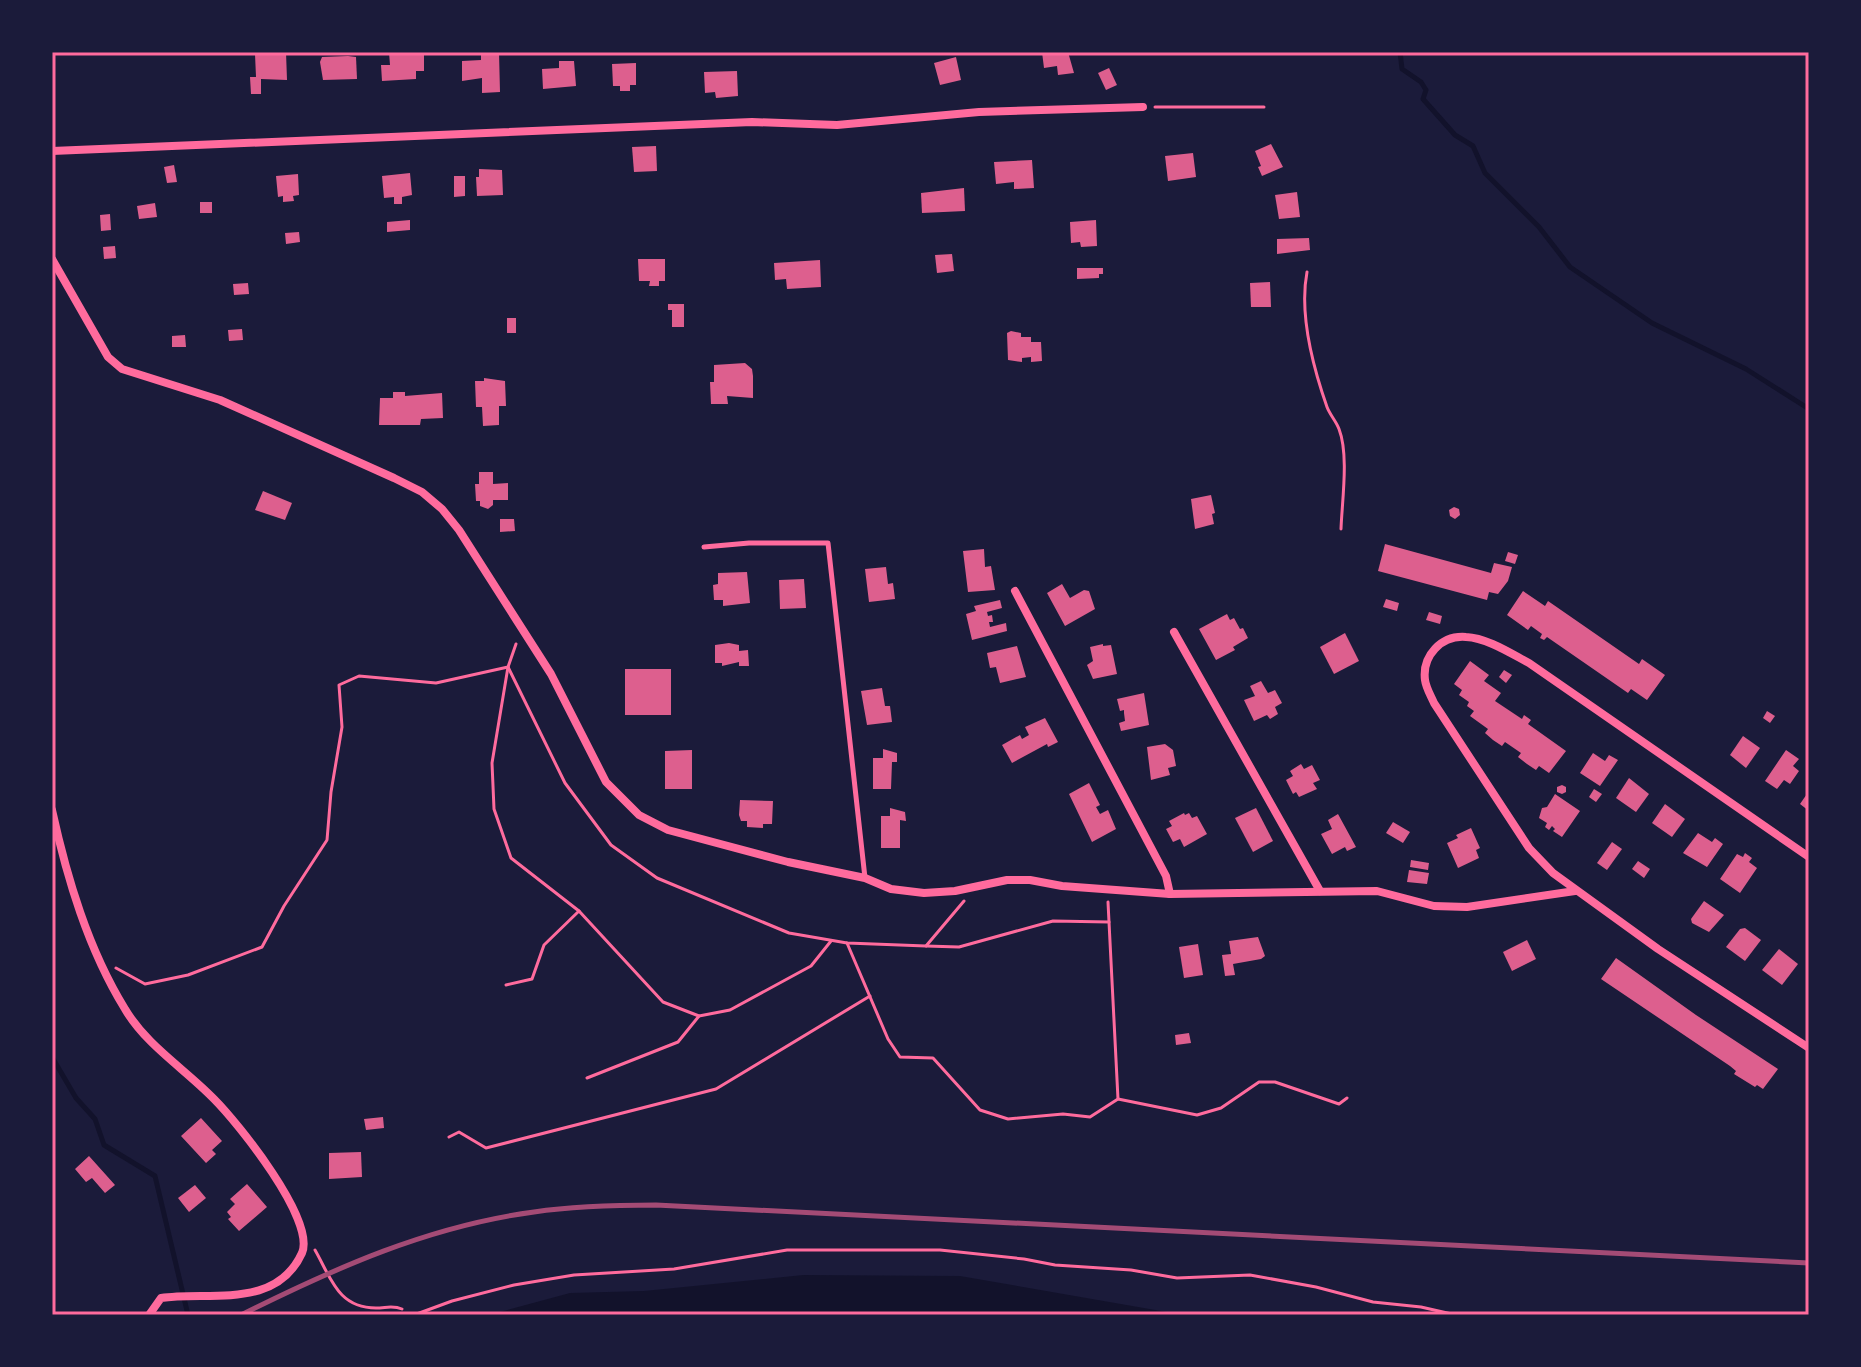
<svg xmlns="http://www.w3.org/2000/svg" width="1861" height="1367" font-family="Rubik,sans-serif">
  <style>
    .water { fill: #12122b }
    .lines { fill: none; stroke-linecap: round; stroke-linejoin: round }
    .stream { stroke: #12122b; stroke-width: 5 }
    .building { fill: #dd5f8e }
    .path { stroke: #ff6b9d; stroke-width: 3 }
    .service { stroke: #ff6b9d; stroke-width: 5 }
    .minor { stroke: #ff6b9d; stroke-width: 8 }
    .rail { stroke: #a44b75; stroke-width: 5 }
    .neatline { fill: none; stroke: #ff6b9d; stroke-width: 3 }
  </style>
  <rect width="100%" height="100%" fill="#1b1b3a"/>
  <polygon class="water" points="803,1275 960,1276 1184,1315 489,1315 570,1293 644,1291"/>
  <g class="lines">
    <g class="stream">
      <polyline points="1400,52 1402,69 1421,82 1426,90 1423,99 1455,135 1473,146 1485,173 1539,227 1570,267 1652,323 1746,369 1809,409"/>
      <polyline points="52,1057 76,1098 95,1119 104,1145 155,1176 188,1315"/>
    </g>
  </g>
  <g class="building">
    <polygon points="271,52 286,52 287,80 261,79 261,94 251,94 250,77 256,77 255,54"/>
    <polygon points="389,52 424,52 424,71 416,71 416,79 382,81 381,65 390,65"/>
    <polygon points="481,52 499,52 500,92 482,93 482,78 462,81 462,61 481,60"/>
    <polygon points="1042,52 1068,52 1074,73 1058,75 1057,66 1044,68"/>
    <polygon points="348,56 356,57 357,79 323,80 320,62 322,57"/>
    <polygon points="956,57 961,80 940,85 934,63"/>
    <polygon points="559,61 574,61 576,86 543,89 542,69 559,68"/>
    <polygon points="636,63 636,85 630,85 630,91 620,91 620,86 613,86 612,64"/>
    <polygon points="1109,68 1117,85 1106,90 1098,73"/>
    <polygon points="737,71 738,96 716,98 715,92 705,93 704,72"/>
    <polygon points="1271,144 1283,167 1262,176 1258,167 1261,166 1255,151"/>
    <polygon points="656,146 657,171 634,172 632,147"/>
    <polygon points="1193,153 1196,177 1168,181 1165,156"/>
    <polygon points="1032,160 1034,188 1014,189 1014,182 996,184 994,162"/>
    <polygon points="174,165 177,182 167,183 164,167"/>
    <polygon points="479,169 502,170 503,195 477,196 476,177 479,177"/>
    <polygon points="410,173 412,195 402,197 402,204 394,204 394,197 384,198 382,176"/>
    <polygon points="298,174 299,195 293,196 294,201 283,202 283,196 278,197 276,176"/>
    <polygon points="454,176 465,176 465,196 454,197"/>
    <polygon points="964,188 965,211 922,213 921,193"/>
    <polygon points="1297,192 1300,217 1279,219 1275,195"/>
    <rect x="200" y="202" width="12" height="11"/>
    <polygon points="155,203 157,217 139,219 137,206"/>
    <polygon points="110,214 111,230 101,231 100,215"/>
    <polygon points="410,220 410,230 387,232 387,222"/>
    <polygon points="1096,220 1097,246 1081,247 1080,242 1071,243 1070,222"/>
    <polygon points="299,232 300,242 286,244 285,233"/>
    <polygon points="1309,238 1310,250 1277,254 1277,239"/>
    <polygon points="115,246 116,258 104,259 103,247"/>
    <polygon points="952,254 954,271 937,273 935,255"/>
    <polygon points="638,259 665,259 665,281 659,281 659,286 649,286 650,281 639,281"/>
    <polygon points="820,260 821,287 787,289 786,279 775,280 774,263"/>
    <polygon points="1077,268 1103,268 1103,274 1099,274 1099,278 1077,279"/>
    <polygon points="1270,282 1271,307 1251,307 1250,283"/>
    <polygon points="248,283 249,294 234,295 233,284"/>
    <polygon points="668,304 684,304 684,327 672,327 672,310 668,310"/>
    <rect x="507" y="318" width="9" height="15"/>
    <polygon points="242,329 243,340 229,341 228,330"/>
    <polygon points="1011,331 1021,333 1021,337 1031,337 1031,342 1041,342 1042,361 1031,362 1031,357 1022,358 1022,362 1008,360 1007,333"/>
    <polygon points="185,335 186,347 172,347 172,336"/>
    <polygon points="745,363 752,369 753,376 753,398 727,396 728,404 711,404 710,382 714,382 714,365"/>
    <polygon points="484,378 505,381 506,406 499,406 499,425 483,426 482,407 476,407 475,381 484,381"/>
    <polygon points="393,392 405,392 405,396 442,393 443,418 421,419 420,425 379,425 380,398 393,398"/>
    <polygon points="479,472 493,472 493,484 508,483 508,500 493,500 493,505 488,509 480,506 480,501 476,501 475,484 479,484"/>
    <polygon points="263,491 292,503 285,520 255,510"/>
    <polygon points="1211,495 1215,513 1212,514 1214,524 1195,529 1191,499"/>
    <polygon points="1454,507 1459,509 1460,515 1455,519 1450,516 1449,510"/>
    <polygon points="500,519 514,519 515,531 500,532"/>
    <polygon points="1385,544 1491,573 1494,563 1512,567 1508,581 1498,594 1489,592 1487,600 1378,571"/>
    <polygon points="984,549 985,567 991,566 995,590 968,592 963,551"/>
    <polygon points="1508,552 1518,555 1515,564 1505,561"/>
    <polygon points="886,567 888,584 893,583 895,599 869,602 865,569"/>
    <polygon points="747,572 750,603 723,606 723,600 714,600 713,585 718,584 718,573"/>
    <polygon points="804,579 806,608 780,609 779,580"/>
    <polygon points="1062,584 1070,598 1084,590 1089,591 1095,609 1065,626 1047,593"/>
    <polygon points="1523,591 1545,606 1548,601 1639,664 1642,659 1665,675 1647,700 1631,689 1628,693 1547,637 1544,640 1540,638 1542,634 1531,626 1528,630 1507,615"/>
    <polygon points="1386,599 1399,603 1397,611 1383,607"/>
    <polygon points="1000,600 1002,608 987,612 988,616 992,615 993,622 989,622 990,627 1006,623 1007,631 972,640 966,614 976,611 974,606"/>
    <polygon points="1429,612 1442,616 1440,624 1426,620"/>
    <polygon points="1227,614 1230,620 1234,618 1240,629 1243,628 1248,638 1233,647 1235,650 1216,660 1199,629"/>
    <polygon points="1345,633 1359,661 1334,674 1320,647"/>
    <polygon points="729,643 739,645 739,651 748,650 749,666 739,666 739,662 722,666 722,663 715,663 715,645"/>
    <polygon points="1103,644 1103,646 1111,645 1117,674 1093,679 1087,665 1093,661 1090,647"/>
    <polygon points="1017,646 1026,677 1000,683 996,667 990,668 987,653"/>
    <polygon points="1470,661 1489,675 1484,681 1501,693 1495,701 1522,719 1524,715 1531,720 1528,724 1566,751 1549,773 1539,766 1536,770 1527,764 1518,757 1521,753 1505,742 1502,746 1493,740 1485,733 1488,729 1470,716 1474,711 1467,706 1469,702 1459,695 1462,690 1454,684"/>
    <rect x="625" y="669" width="46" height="46"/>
    <polygon points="1504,670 1512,675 1506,683 1499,677"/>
    <polygon points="1261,681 1268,693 1275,690 1282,703 1275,707 1278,714 1270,719 1267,715 1254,721 1244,700 1255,696 1250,686"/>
    <polygon points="882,688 885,706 890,706 892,722 867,725 861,691"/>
    <polygon points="1144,693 1149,725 1121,731 1119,723 1125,721 1124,713 1124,710 1120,711 1117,699"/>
    <polygon points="1767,711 1775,716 1770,723 1763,718"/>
    <polygon points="1045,718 1058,742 1048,747 1047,744 1012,763 1002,745 1020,735 1022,739 1029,735 1025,727"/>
    <polygon points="1743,736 1760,748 1746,768 1730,755"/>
    <polygon points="1165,744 1173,750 1176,766 1168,768 1170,775 1151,780 1147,747"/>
    <polygon points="883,749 897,753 897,762 892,762 891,789 873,789 873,758 883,758"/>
    <polygon points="692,750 692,789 665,789 665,751"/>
    <polygon points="1786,750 1799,759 1793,766 1799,771 1790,784 1784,780 1777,789 1765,781"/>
    <polygon points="1593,753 1605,761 1609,755 1618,760 1600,786 1580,773"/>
    <polygon points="1301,764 1304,769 1312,765 1320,780 1313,783 1317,789 1299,797 1296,792 1293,794 1286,780 1293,776 1290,771"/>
    <polygon points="1629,778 1649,794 1636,812 1616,798"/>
    <polygon points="1089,783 1100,805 1096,807 1100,814 1108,810 1116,829 1092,842 1069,794"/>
    <polygon points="1562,785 1566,787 1566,792 1562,794 1557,792 1557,787"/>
    <polygon points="1594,789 1602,794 1596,802 1589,797"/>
    <polygon points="1809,791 1809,811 1800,804"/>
    <polygon points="1555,794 1580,811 1562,837 1553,831 1555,829 1552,826 1549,830 1545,827 1547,823 1539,818 1542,808 1547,807"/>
    <polygon points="740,800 773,801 772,824 763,824 763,828 747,827 747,821 741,821 739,815"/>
    <polygon points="1665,804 1685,819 1672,837 1652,823"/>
    <polygon points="890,808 905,812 906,821 900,820 900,848 881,848 881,816 890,816"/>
    <polygon points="1256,808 1273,841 1253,852 1235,818"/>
    <polygon points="1184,813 1185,815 1189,813 1192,818 1197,816 1207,834 1184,847 1180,839 1173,842 1166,829 1172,826 1169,821"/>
    <polygon points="1338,814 1356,847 1347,851 1345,847 1332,854 1321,834 1332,829 1328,820"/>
    <polygon points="1393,822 1410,832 1403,843 1386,833"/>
    <polygon points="1471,828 1480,848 1476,850 1479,858 1458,868 1447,843 1458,838 1456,835"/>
    <polygon points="1698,833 1712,842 1715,838 1723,844 1707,867 1683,853"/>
    <polygon points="1612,842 1622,849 1607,870 1597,863"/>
    <polygon points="1745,853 1752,858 1749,862 1757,868 1740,893 1720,879 1737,854 1743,857"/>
    <polygon points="1411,860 1429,863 1428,870 1410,867"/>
    <polygon points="1638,861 1650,869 1644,878 1632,869"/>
    <polygon points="1409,870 1429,873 1427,884 1407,882"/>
    <polygon points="1704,901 1724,915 1709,932 1692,923 1691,919"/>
    <polygon points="1745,928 1761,940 1745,961 1726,947 1740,929"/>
    <polygon points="1258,937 1265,956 1261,959 1233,964 1235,975 1225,976 1222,955 1231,954 1229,941"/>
    <polygon points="1527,940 1536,959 1512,971 1503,952"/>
    <polygon points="1198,944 1203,975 1184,978 1179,947"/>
    <polygon points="1779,949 1798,964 1782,985 1762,970"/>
    <polygon points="1616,958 1696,1015 1778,1069 1763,1089 1757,1085 1755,1087 1734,1074 1736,1071 1730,1066 1601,979"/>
    <polygon points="1189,1033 1191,1043 1176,1045 1175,1035"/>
    <polygon points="383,1117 384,1128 366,1130 364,1119"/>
    <polygon points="201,1118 222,1141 212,1150 216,1154 206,1163 181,1136"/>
    <polygon points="361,1152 362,1177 329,1179 329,1153"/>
    <polygon points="89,1156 115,1185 105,1193 92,1178 86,1182 75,1169"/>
    <polygon points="247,1184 267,1207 239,1231 228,1219 231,1217 227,1212 235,1204 230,1199"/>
    <polygon points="195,1185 206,1198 189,1212 178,1198"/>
  </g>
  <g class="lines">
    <g class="path">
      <polyline points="1155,107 1264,107"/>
      <path d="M1307,272c-8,42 6,95 20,135 3,8 9,14 12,22 10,26 3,72 2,100"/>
      <polyline points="508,667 565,783 611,845 657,878 789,933 847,943 926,946 964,901"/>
      <polyline points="508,667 492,763 494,809 511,858 579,911 663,1002 699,1016 730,1010 811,966 831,941"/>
      <polyline points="1108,902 1109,922"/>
      <polyline points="847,943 888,1039 900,1057 933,1058 980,1110 1008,1119 1063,1114 1090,1117 1118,1099 1109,922 1053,921 959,947 926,946"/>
      <polyline points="116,968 145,984 188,975 262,947 284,906 327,840 331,792 342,727 339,685 359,676 436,683 508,667 516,644"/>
      <polyline points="506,985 532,979 544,945 579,911"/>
      <polyline points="587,1078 678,1042 699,1016"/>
      <polyline points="1118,1099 1197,1115 1221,1108 1259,1082 1275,1082 1339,1104 1347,1098"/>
      <polyline points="449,1137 459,1132 486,1148 716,1089 870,996"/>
      <path d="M315,1250c16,28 23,58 61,58 10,0 17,-3 26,1"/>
      <polyline points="414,1315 452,1301 514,1285 574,1275 674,1269 787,1250 940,1250 1024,1259 1055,1265 1131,1270 1177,1278 1250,1275 1316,1287 1373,1302 1421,1307 1456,1315"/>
    </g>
    <polyline class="service" points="704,547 749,543 828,543 865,878"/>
    <g class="minor">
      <polyline points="52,151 752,122 837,125 979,112 1143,107"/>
      <polyline points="52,259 108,357 122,369 220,400 394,478 422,492 442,509 459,530 551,674 606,782 639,815 668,830 788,862 865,878 891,889 924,893 955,891 1007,880 1030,880 1062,886 1170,894 1377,891 1434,906 1467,907 1575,891"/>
      <polyline points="1015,591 1166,876 1170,894"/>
      <polyline points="1174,632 1320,891"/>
      <path d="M52,810c15,68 36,139 73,199 21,36 60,60 89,90 24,24 102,121 88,154 -26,57 -93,38 -141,45l-12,17"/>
      <path d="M1809,857l-280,-194c-19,-10 -42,-25 -63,-26 -25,-2 -44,19 -41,43 1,8 6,16 9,23l95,145 24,25 105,76 151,99"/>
    </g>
    <path class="rail" d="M241,1315c94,-47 188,-89 293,-103 40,-6 81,-7 122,-7l1153,58"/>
  </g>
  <rect width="1861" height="1367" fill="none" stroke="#1b1b3a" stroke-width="108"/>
  <rect x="54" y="54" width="1753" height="1259" class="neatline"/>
</svg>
